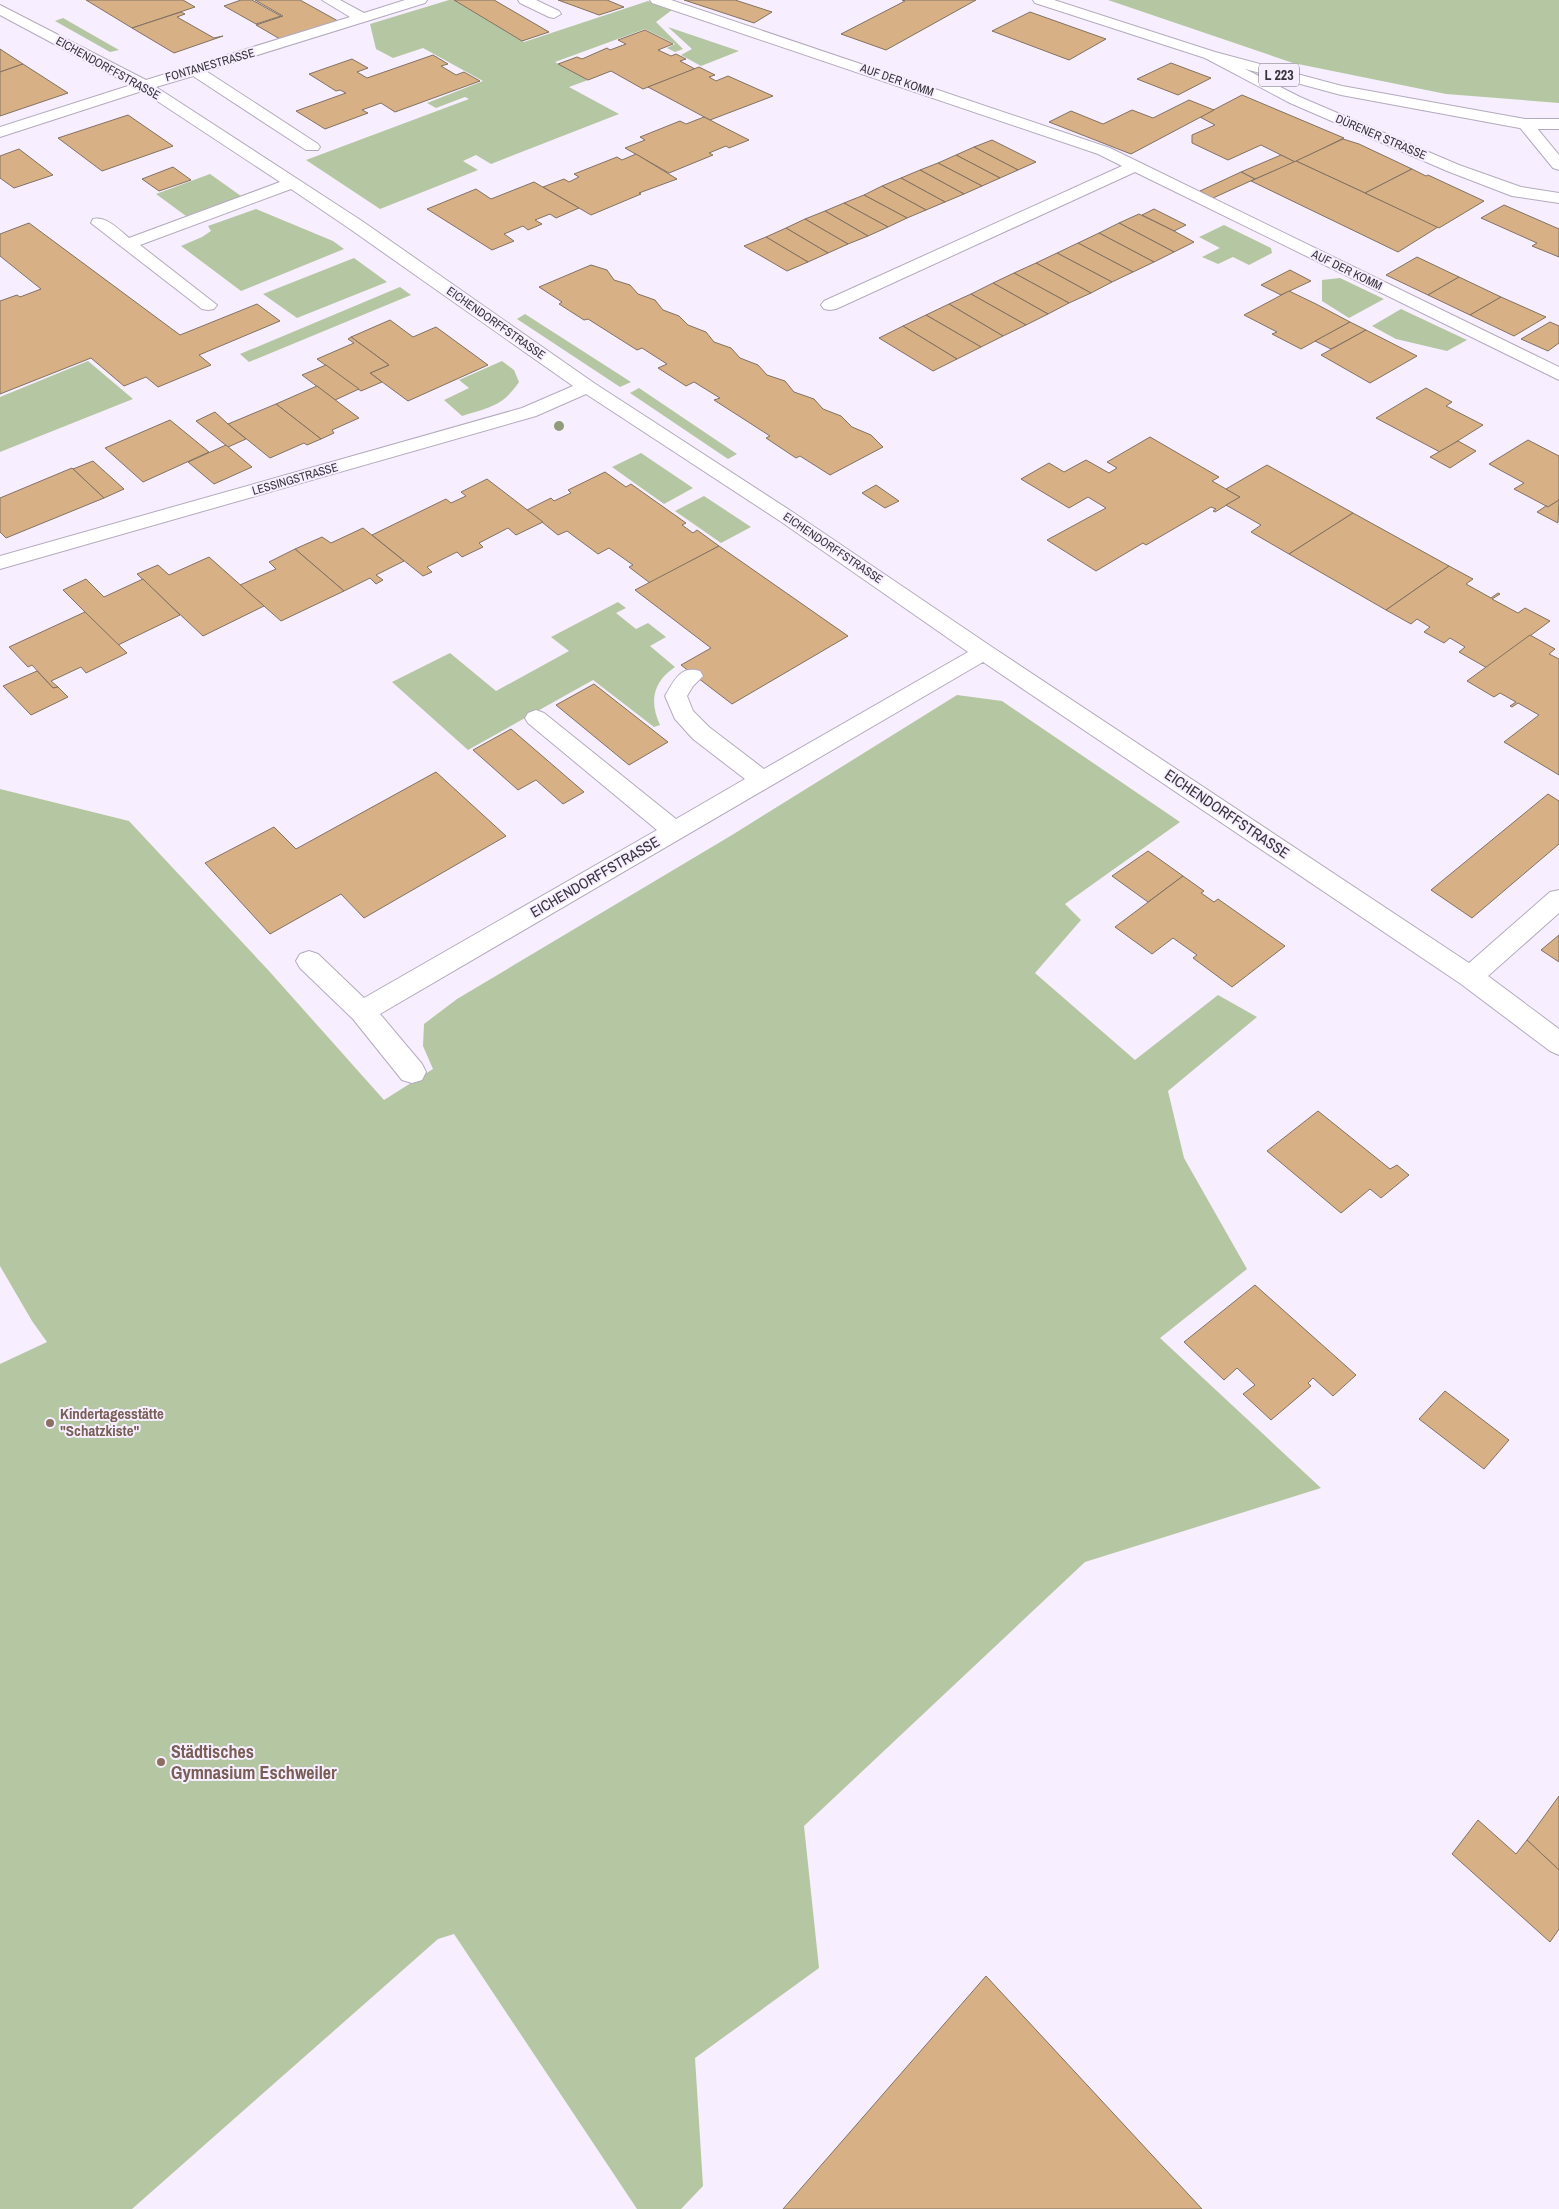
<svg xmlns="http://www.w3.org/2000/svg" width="1559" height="2209" font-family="'Archivo Narrow',sans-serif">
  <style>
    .green { fill: #b5c7a2 }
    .building { fill: #d7b086; stroke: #827262 }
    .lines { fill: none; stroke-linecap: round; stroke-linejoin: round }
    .minor-casing { stroke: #b4aabe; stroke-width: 2 }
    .major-casing { stroke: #b4aabe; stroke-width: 2 }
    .minor { fill: #fff; fill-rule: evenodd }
    .major { fill: #fff; fill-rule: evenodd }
    .tree { fill: #919c7b }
    .education-dot { fill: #8d6e63; stroke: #f7eeff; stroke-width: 2 }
    .labels { text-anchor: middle; stroke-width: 4; stroke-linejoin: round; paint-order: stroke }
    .far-street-label { font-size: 12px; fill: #38343c; stroke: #f7eeff }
    .shield { fill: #f7eeff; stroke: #716c76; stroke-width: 1 }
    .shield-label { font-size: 14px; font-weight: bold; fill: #38343c }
    .street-label { font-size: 15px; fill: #38343c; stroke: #f7eeff }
    .education-label { font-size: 15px; font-weight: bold; fill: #785e54; stroke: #f7eeff; text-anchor: start }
    .near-education-label { font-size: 18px; font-weight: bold; fill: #785e54; stroke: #f7eeff; text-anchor: start }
  </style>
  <rect width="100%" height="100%" fill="#f7eeff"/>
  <g class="green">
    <polygon points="449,0 454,0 524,42 648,1 672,10 656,22 683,49 675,52 667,48 675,44 645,29 555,62 588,80 569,87 619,114 491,164 476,155 463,161 478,170 380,209 306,160 469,99 465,97 436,108 427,103 483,81 423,48 393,58 376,49 370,24"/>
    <polygon points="1108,0 1559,0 1559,103 1446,94 1293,63"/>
    <polygon points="63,18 119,50 110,52 55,21"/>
    <polygon points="668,27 739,51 701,66 681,55 692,49"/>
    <polygon points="210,174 241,196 186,216 156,194"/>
    <polygon points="256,209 333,241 344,249 241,291 181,246 202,237 211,231 208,226"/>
    <polygon points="1224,225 1271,248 1272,253 1249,265 1233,257 1218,264 1202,257 1220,248 1199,237"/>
    <polygon points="354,258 387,282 297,318 263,294"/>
    <polygon points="1340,278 1384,299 1349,318 1322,301 1322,280"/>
    <polygon points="400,287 411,295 249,362 240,354"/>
    <polygon points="1401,309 1467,340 1447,351 1396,339 1372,326"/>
    <polygon points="525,314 631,382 620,387 517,319"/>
    <polygon points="88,361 133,399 0,452 0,397"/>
    <path d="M502,361l12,9 5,12c-17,25 -30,25 -57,34l-18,-16 25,-12 -10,-8z"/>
    <polygon points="639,388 737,454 728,459 630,393"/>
    <polygon points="641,453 693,488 664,504 612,467"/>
    <polygon points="704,496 751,527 721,543 675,511"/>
    <path d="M618,602l8,6 -10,5 20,16 12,-6 18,14 -16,9 25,21c-22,15 -26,34 -15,58l-6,2 -61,-47 -125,70 -76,-68 58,-29 46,38 73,-40 -18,-14z"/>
    <polygon points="957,695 1002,701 1180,822 1065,904 1081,920 1035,973 1135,1060 1218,995 1257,1017 1168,1091 1184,1158 1247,1269 1160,1338 1321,1488 1085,1562 804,1826 819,1968 695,2058 703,2186 681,2209 637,2209 454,1934 438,1939 132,2209 0,2209 0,1364 47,1342 32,1321 0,1266 0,789 129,821 269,971 384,1100 433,1069 423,1046 424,1024 457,999 732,835"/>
  </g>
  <g class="building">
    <polygon points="86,0 183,0 195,7 132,28"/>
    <polygon points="241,0 252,0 281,16 256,24 224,6"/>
    <polygon points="255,0 300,0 338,21 280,39 256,25 283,16"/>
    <polygon points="454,0 494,0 549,32 522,41"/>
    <polygon points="558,0 607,0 624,7 599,15"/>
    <polygon points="684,0 735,0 772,12 754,23"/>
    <polygon points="902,0 976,0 886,50 841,34 905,1"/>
    <polygon points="181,12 185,14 177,17 214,38 223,36 174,53 132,28"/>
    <polygon points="1030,12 1106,39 1069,60 992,31"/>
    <polygon points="645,30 673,44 658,50 671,56 676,54 686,59 680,61 695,69 643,89 611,71 588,80 558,64 577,57 582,59 607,48 610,50 626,44 618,40"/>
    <polygon points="0,49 23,64 0,72"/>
    <polygon points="433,55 448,64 441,66 456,75 464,72 480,81 395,112 381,103 362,110 368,113 325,129 296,111 346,93 340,90 336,91 309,74 352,59 368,68 357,72 367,78"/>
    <polygon points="1171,63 1211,78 1178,95 1137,79"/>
    <polygon points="23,64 68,93 0,116 0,72"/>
    <polygon points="699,67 715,75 709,77 716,81 728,76 773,96 710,120 648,87"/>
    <polygon points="1242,95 1344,138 1295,162 1261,145 1228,160 1192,143 1192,135 1215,125 1200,117"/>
    <polygon points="1189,100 1214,110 1131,154 1049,122 1071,111 1103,124 1132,110 1153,118"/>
    <polygon points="128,115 173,146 102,171 58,138"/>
    <polygon points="704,117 749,140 729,148 726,146 709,153 713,155 669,173 625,148 645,140 640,137 680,121 686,124"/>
    <polygon points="1343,139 1359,144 1412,169 1365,193 1296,161"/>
    <polygon points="992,140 1036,162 1018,170 974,147"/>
    <polygon points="974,147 1018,170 1000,178 956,155"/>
    <polygon points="19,149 53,175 14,188 0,178 0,156"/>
    <polygon points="636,154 677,179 639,193 641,194 591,215 543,187 564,179 569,182 579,177 574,174 617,157 622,160"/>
    <polygon points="956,155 1000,178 982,186 938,163"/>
    <polygon points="1281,155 1295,162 1255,179 1241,172"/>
    <polygon points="1296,161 1365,193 1438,227 1398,252 1251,181"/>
    <polygon points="938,163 982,186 964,194 920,170"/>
    <polygon points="173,167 191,180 159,191 142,179"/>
    <polygon points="1412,169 1426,176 1428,175 1484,201 1439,228 1365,193"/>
    <polygon points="920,170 964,194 945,202 901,178"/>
    <polygon points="1241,172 1255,179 1213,198 1200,191"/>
    <polygon points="901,178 945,202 926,210 882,186"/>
    <polygon points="534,182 579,208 556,218 550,214 535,220 542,224 528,230 523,226 504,234 514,241 492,250 427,209 476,189 491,199"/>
    <polygon points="882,186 926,210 907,218 864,195"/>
    <polygon points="864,195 907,218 888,227 844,203"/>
    <polygon points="844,203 888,227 868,236 825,211"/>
    <polygon points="1504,205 1559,229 1559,257 1532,246 1537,243 1481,218"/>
    <polygon points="1154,209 1186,225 1174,231 1142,215"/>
    <polygon points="825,211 868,236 848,244 805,219"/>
    <polygon points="1139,214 1174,231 1194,242 1174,252 1119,223"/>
    <polygon points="805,219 848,244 828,253 786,228"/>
    <polygon points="29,223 180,335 257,304 280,321 199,355 211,365 158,387 146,377 124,386 91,358 0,394 0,301 17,295 20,297 41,289 0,256 0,234"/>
    <polygon points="1119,223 1174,252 1154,262 1099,233"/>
    <polygon points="786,228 828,253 808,262 766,237"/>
    <polygon points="1099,233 1154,262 1133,272 1078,243"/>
    <polygon points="766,237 808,262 787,271 744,246"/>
    <polygon points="1078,243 1133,272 1112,282 1057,253"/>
    <polygon points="1057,253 1112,282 1091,293 1036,263"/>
    <polygon points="1417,257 1459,277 1428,295 1386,275"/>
    <polygon points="1036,263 1091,293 1069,303 1014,273"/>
    <polygon points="591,265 607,270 614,280 630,285 638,294 655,300 663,310 679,316 688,325 706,332 714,342 731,348 740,358 758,365 767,375 785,381 794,392 814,399 823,409 841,416 852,427 871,435 883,447 830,475 800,456 796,458 766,438 770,436 714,400 720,398 694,382 686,386 658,368 667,364 642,348 637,350 588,319 584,320 559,304 562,302 539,287"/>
    <polygon points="1290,270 1311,281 1281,295 1261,285"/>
    <polygon points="1014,273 1069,303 1048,314 993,283"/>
    <polygon points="1459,277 1501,297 1470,315 1428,295"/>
    <polygon points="993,283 1048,314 1026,325 971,294"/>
    <polygon points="1289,291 1316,304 1350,322 1301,349 1272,334 1277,332 1244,315"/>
    <polygon points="971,294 1026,325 1003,336 949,304"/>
    <polygon points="1501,297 1546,317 1514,336 1470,315"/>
    <polygon points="949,304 1003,336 981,347 926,315"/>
    <polygon points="926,315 981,347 957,359 903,326"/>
    <polygon points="390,320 413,337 436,327 488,365 408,401 370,373 389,365 351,337"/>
    <polygon points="1350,322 1366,330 1331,349 1315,341"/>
    <polygon points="1550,322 1559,326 1559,343 1548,351 1521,339"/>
    <polygon points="903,326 957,359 933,371 879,338"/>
    <polygon points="1366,330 1417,356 1370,383 1321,355"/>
    <polygon points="351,337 389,365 370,373 382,382 361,391 317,359 354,343 348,339"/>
    <polygon points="326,365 359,389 335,400 302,375"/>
    <polygon points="317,386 359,418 332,430 334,433 321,439 276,404"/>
    <polygon points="1426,388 1452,402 1446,406 1483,425 1440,452 1376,418"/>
    <polygon points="276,404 321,439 307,445 304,443 270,458 228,424"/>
    <polygon points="215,412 228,424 246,439 228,447 196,421"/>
    <polygon points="170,420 209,452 143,482 105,448"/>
    <polygon points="1150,437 1219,477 1212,481 1240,497 1215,512 1213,511 1216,509 1211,507 1146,545 1143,543 1096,571 1047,540 1106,508 1088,497 1069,508 1021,479 1049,463 1064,472 1086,460 1109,473 1117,468 1107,462"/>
    <polygon points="1528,440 1559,456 1559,500 1548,507 1514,489 1524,483 1489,464"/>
    <polygon points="1458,441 1476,451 1450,468 1430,457"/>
    <polygon points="226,445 252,467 214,484 188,462"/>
    <polygon points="93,461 124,489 104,498 73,469"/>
    <polygon points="1267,465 1353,513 1289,554 1251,532 1261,525 1226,505 1240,497 1226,489"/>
    <polygon points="72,468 104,498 6,538 0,532 0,498"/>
    <polygon points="605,472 626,487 631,484 686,523 682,525 693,533 697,530 719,546 650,583 629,567 633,565 609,548 598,554 567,531 558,535 527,510 551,498 554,501 571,493 568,490"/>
    <polygon points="487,479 543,522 516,535 508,528 479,543 483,547 462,557 457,552 427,567 432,572 423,576 372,535 446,499 451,503 466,496 461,492"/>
    <polygon points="876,485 899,501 885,508 862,493"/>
    <polygon points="1559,500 1558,523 1537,512 1546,506 1548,507"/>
    <polygon points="1353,513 1449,566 1386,610 1289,554"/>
    <polygon points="363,528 404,561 376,575 383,580 376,584 370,578 344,591 295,549 322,537 331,543"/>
    <polygon points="719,546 848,636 732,704 681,665 711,648 635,590"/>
    <polygon points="295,549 344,591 281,621 240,585 276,569 269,562"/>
    <polygon points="209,557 264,606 203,636 137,574 158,565 169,575"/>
    <polygon points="1449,566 1473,579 1466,584 1491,598 1498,593 1500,594 1492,599 1518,613 1525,608 1550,621 1487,668 1459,652 1465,647 1450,638 1444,643 1424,632 1430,627 1417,619 1411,624 1386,610"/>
    <polygon points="86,579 104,597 143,579 180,615 118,645 63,590"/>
    <polygon points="85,612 127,653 86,673 81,667 51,681 58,687 53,688 32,665 28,667 9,647"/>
    <polygon points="1530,635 1555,649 1549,654 1559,659 1559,775 1504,742 1539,715 1518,703 1512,707 1510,706 1516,702 1500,693 1494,697 1467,681"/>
    <polygon points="37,671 53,688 58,687 68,697 31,715 3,686"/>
    <polygon points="594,684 668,742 629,765 556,705"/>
    <polygon points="511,729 584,792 563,804 536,780 518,790 473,750"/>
    <polygon points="436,772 506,836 364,918 341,894 270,934 205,863 274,827 296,849"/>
    <polygon points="1548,794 1559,801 1559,844 1472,918 1431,890"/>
    <polygon points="1148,851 1183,876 1148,902 1112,876"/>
    <polygon points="1183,876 1204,891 1201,893 1214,902 1218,899 1285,946 1232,987 1193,958 1197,955 1173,938 1152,954 1115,927"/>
    <polygon points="1559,935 1559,962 1541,950"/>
    <polygon points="1318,1111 1390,1169 1397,1165 1409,1175 1381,1198 1370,1189 1341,1213 1267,1151"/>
    <polygon points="1255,1285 1356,1375 1333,1396 1313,1378 1308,1383 1311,1386 1271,1420 1243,1394 1255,1385 1237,1368 1224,1380 1184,1342"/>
    <polygon points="1445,1391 1509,1440 1484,1469 1419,1419"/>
    <polygon points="1559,1796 1559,1870 1527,1840"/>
    <polygon points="1478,1820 1516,1854 1527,1840 1559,1870 1559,1929 1550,1942 1452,1854"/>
    <polygon points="986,1976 1202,2209 783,2209"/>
  </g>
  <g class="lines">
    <g class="minor-casing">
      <g id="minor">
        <path d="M322,0h18l24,13 41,-13h22l-2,3 -219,68 112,73 2,3 -2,3h-12l-113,-74 -37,11 206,134 232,162 200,130 198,134 477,316 81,-71 9,-2v23l-71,63 71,53v26l-9,-4 -89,-67 -478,-322 -603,352 42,50 4,8 -4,8 -10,3 -10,-3 -49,-61 -53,-51 -4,-7 4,-7 9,-3 9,3 46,44 293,-168 -129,-107 -3,-5 3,-5 8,-3 8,3 132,106 69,-40 -52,-40 -18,-20 -10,-23c9,-15 15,-31 35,-25l3,5 -10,10 -6,10 6,15 16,16 55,42 204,-117 -188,-131 -194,-127 -50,22 -536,153v-13l522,-148 51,-22 -223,-157 -59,-40 -151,56 77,60 -3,4 -6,1 -6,-1 -111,-86 2,-4c14,-3 26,11 36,19l151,-56 -138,-91 -142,46v-10l131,-42 -131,-70v-10l146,75 204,-63z"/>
        <polygon points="518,0 536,0 559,11 561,14 554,18 549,17 520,3"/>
        <polygon points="650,0 671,0 1110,148 1559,367 1559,380 1135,172 836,309 830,310 824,309 821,305 824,301 1122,166 1098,154 652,3"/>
        <polygon points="1210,51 1300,97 1459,165 1521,187 1559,193 1559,203 1512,196 1447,171 1290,103 1205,58 1203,55 1205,52"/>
        <polygon points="1525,119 1531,121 1559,155 1559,170 1553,168 1517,124 1519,121"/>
      </g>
    </g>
    <g class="major-casing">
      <polygon id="major" points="1033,0 1054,0 1215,52 1342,86 1525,119 1559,119 1559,129 1525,129 1341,95 1205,58 1035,3"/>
    </g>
    <use href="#minor" class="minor"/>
    <use href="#major" class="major"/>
  </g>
  <circle class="tree" cx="559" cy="426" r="5"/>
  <g class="education-dot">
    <circle cx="50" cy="1423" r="5"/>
    <circle cx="161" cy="1762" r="5"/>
  </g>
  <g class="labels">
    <g class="far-street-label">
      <text transform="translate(210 65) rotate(-16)" y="4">FONTANESTRASSE</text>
      <text transform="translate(108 68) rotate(29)" y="4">EICHENDORFFSTRASSE</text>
      <text transform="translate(897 80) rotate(19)" y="4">AUF DER KOMM</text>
      <text transform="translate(1381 137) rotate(23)" y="4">DÜRENER STRASSE</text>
      <text transform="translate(1347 270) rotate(26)" y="4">AUF DER KOMM</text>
      <text transform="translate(496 323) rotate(35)" y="4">EICHENDORFFSTRASSE</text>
      <text transform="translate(295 479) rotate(-16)" y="4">LESSINGSTRASSE</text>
      <text transform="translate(833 548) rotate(34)" y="4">EICHENDORFFSTRASSE</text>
    </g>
    <rect class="shield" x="1259" y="63.5" width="40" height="23" rx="4"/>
    <g class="shield-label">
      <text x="1279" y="80">L 223</text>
    </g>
    <g class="street-label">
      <text transform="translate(1227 814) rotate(34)" y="5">EICHENDORFFSTRASSE</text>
      <text transform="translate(595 877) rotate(-30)" y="5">EICHENDORFFSTRASSE</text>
    </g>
    <g class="education-label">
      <text x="60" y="1419">Kindertagesstätte<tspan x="60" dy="17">"Schatzkiste"</tspan></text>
    </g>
    <g class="near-education-label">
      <text x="171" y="1758">Städtisches<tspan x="171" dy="21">Gymnasium Eschweiler</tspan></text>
    </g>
  </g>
</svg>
